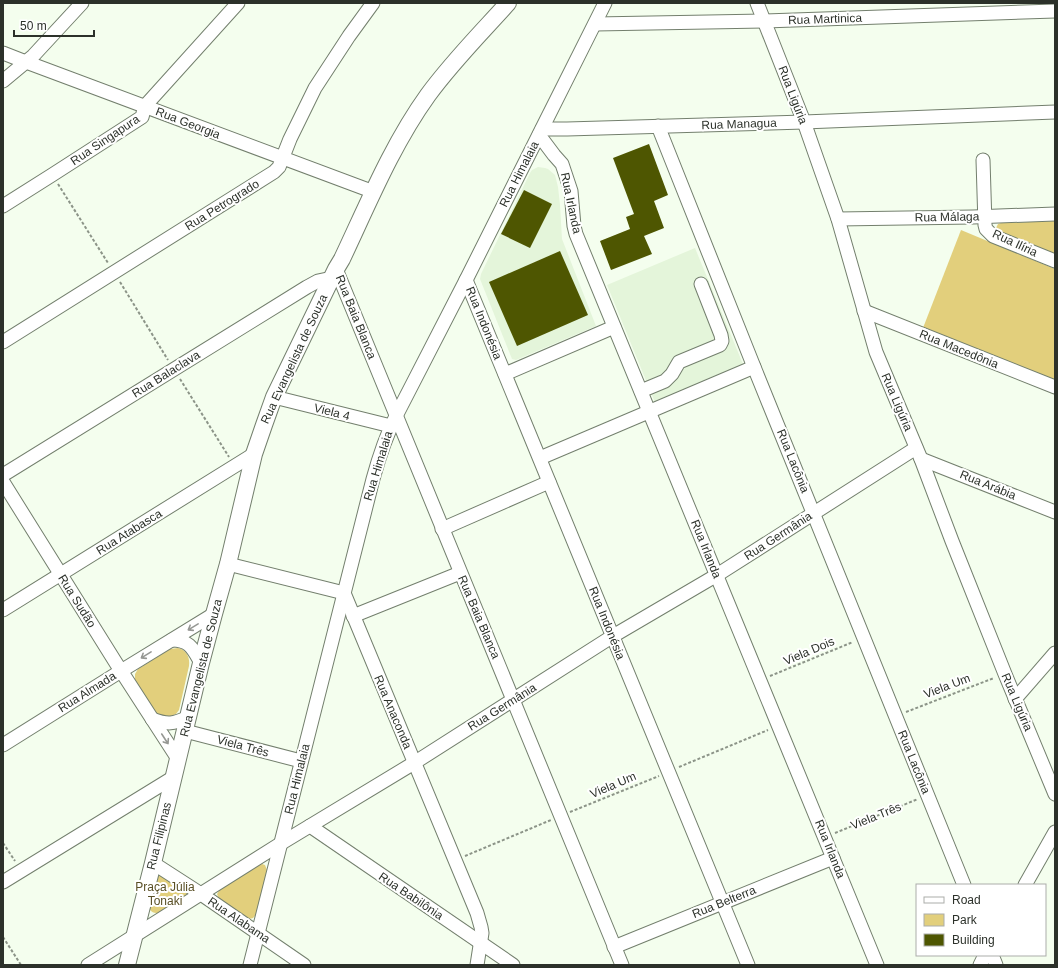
<svg xmlns="http://www.w3.org/2000/svg" width="1058" height="968" font-family="Arial,sans-serif">
  <style>
    .built { fill: #e4f5da }
    .green { fill: #e2cf7c }
    .building { fill: #4e5601 }
    .lines { fill: none; stroke-linecap: round; stroke-linejoin: round }
    .minor-casing { stroke: #737f6d; stroke-width: 15 }
    .major-casing { stroke: #737f6d; stroke-width: 18 }
    .path { stroke: #8c9488; stroke-width: 2; stroke-dasharray: 3 2; stroke-linecap: butt }
    .minor { stroke: #fff; stroke-width: 13 }
    .major { stroke: #fff; stroke-width: 16 }
    .oneway { stroke: #969894 }
    .labels { text-anchor: middle; stroke-width: 4; stroke-linejoin: round; paint-order: stroke }
    .street-label { font-size: 12px; fill: #2c312a; stroke: #fff }
    .park-label { font-size: 12px; fill: #5a5026; stroke: #fff }
  </style>
  <rect width="100%" height="100%" fill="#f4feee"/>
  <g class="built">
    <polygon points="538,167 545,168 548,169 555,175 558,187 560,205 562,239 596,326 516,360 512,359 480,279 481,274 530,173 532,170"/>
    <polygon points="695,248 745,369 656,405 607,285"/>
  </g>
  <g class="green">
    <polygon points="1055,221 1055,255 998,232 996,228 998,224 1001,223"/>
    <polygon points="961,230 1055,269 1055,380 923,328"/>
    <path d="M178,648c9,2 12,10 11,18l-10,44 -3,4 -10,4 -9,-3 -3,-3 -19,-32v-6l3,-5 32,-20z"/>
    <polygon points="262,864 265,865 267,870 257,914 253,918 249,919 219,899 217,894 220,889 260,865"/>
    <path d="M158,876h3l24,15 3,4 -30,18c-5,0 -7,-1 -9,-5z"/>
  </g>
  <g class="building">
    <polygon points="649,144 668,195 654,201 664,228 644,236 652,254 611,270 600,241 630,229 626,217 634,214 613,158"/>
    <polygon points="524,190 552,204 530,248 501,234"/>
    <polygon points="560,251 588,315 517,346 489,282"/>
  </g>
  <g class="lines">
    <g class="minor-casing">
      <g id="minor">
        <polyline points="757,3 804,122 838,219 876,352 921,459 952,541 1005,674 1055,794"/>
        <polyline points="595,24 765,21 1055,11"/>
        <polyline points="3,53 26,62 374,192"/>
        <polyline points="3,81 33,56 82,3"/>
        <polyline points="658,126 754,367 964,885"/>
        <polyline points="542,129 567,129 804,122 1055,112"/>
        <polyline points="539,135 554,155 562,164 571,191 574,226 576,234 877,965"/>
        <polyline points="983,160 985,225 986,229 993,236 1055,261"/>
        <polyline points="3,206 52,175 142,117 145,106 238,3"/>
        <polyline points="838,219 973,217 1055,214"/>
        <polyline points="336,269 622,965"/>
        <polyline points="466,280 748,965"/>
        <polyline points="864,311 1055,387"/>
        <polyline points="3,342 274,172 279,167 290,139 315,88 349,36 373,3"/>
        <polyline points="505,374 614,327"/>
        <polyline points="641,391 665,381 672,374 679,362 720,345 722,341 721,335 701,284"/>
        <polyline points="274,397 391,426"/>
        <polyline points="540,458 754,367"/>
        <polyline points="921,459 1055,512"/>
        <polyline points="3,475 307,287 318,281 332,278"/>
        <polyline points="3,482 116,663 178,759"/>
        <polyline points="442,529 549,482"/>
        <polyline points="228,564 344,593 477,913 481,927 482,933 477,965"/>
        <polyline points="3,610 254,454"/>
        <polyline points="353,616 460,573"/>
        <path d="M172,640c18,0 21,9 29,23"/>
        <polyline points="1015,699 1055,653"/>
        <path d="M152,719c16,6 21,5 37,-2"/>
        <polyline points="185,731 301,761"/>
        <polyline points="3,745 121,671 214,614"/>
        <polyline points="310,826 513,965"/>
        <polyline points="153,863 201,894 304,965"/>
        <polyline points="3,882 174,777"/>
        <polyline points="1025,885 1055,832"/>
        <polyline points="614,947 833,858"/>
        <polyline points="992,955 996,965"/>
        <polyline points="88,965 280,844 414,763 613,636 717,575 916,448"/>
        <path d="M250,965l123,-486c6,-22 13,-43 23,-63l70,-136 139,-277"/>
        <polyline points="980,965 985,955"/>
      </g>
    </g>
    <g class="major-casing">
      <path id="major" d="M127,965l26,-102 48,-200 13,-49 14,-50 26,-110 10,-29 10,-28 62,-128 6,-10c26,-55 50,-114 86,-164 24,-33 53,-62 80,-92"/>
    </g>
    <g class="path">
      <polyline points="58,184 108,263"/>
      <polyline points="120,282 168,360"/>
      <polyline points="180,379 229,457"/>
      <polyline points="770,676 853,642"/>
      <polyline points="906,712 994,678"/>
      <polyline points="679,767 768,730"/>
      <polyline points="570,812 659,776"/>
      <polyline points="835,833 918,799"/>
      <polyline points="3,843 15,861"/>
      <polyline points="465,856 551,820"/>
      <polyline points="3,937 21,965"/>
    </g>
    <use href="#minor" class="minor"/>
    <use href="#major" class="major"/>
  </g>
  <defs><path id="oneway-shaft" d="M-6 0H5M1.5-3L5.5 0L1.5 3" fill="none" stroke-width="1.6" stroke-linecap="round" stroke-linejoin="round"/></defs>
  <g class="oneway">
    <use href="#oneway-shaft" transform="translate(193 627) rotate(149)"/>
    <use href="#oneway-shaft" transform="translate(146 655) rotate(148)"/>
    <use href="#oneway-shaft" transform="translate(165 739) rotate(57)"/>
  </g>
  <g class="labels">
    <g class="street-label">
      <text transform="translate(825 19) rotate(-2)" y="4">Rua Martinica</text>
      <text transform="translate(793 95) rotate(69)" y="4">Rua Ligúria</text>
      <text transform="translate(188 123) rotate(21)" y="4">Rua Georgia</text>
      <text transform="translate(739 124) rotate(-2)" y="4">Rua Managua</text>
      <text transform="translate(105 140) rotate(-34)" y="4">Rua Singapura</text>
      <text transform="translate(519 174) rotate(-63)" y="4">Rua Himalaia</text>
      <text transform="translate(571 203) rotate(78)" y="4">Rua Irlanda</text>
      <text transform="translate(222 205) rotate(-32)" y="4">Rua Petrogrado</text>
      <text transform="translate(947 217) rotate(-1)" y="4">Rua Málaga</text>
      <text transform="translate(1015 243) rotate(25)" y="4">Rua Ilíria</text>
      <text transform="translate(356 317) rotate(68)" y="4">Rua Baia Blanca</text>
      <text transform="translate(484 323) rotate(68)" y="4">Rua Indonésia</text>
      <text transform="translate(959 349) rotate(22)" y="4">Rua Macedônia</text>
      <text transform="translate(294 359) rotate(-65)" y="4">Rua Evangelista de Souza</text>
      <text transform="translate(166 374) rotate(-32)" y="4">Rua Balaclava</text>
      <text transform="translate(897 402) rotate(67)" y="4">Rua Ligúria</text>
      <text transform="translate(332 412) rotate(14)" y="4">Viela 4</text>
      <text transform="translate(793 461) rotate(68)" y="4">Rua Lacônia</text>
      <text transform="translate(378 466) rotate(-73)" y="4">Rua Himalaia</text>
      <text transform="translate(988 485) rotate(22)" y="4">Rua Arábia</text>
      <text transform="translate(129 532) rotate(-32)" y="4">Rua Atabasca</text>
      <text transform="translate(778 536) rotate(-33)" y="4">Rua Germânia</text>
      <text transform="translate(706 549) rotate(68)" y="4">Rua Irlanda</text>
      <text transform="translate(77 601) rotate(58)" y="4">Rua Sudão</text>
      <text transform="translate(479 617) rotate(67)" y="4">Rua Baia Blanca</text>
      <text transform="translate(607 623) rotate(68)" y="4">Rua Indonésia</text>
      <text transform="translate(809 651) rotate(-23)" y="4">Viela Dois</text>
      <text transform="translate(201 668) rotate(-76)" y="4">Rua Evangelista de Souza</text>
      <text transform="translate(947 686) rotate(-21)" y="4">Viela Um</text>
      <text transform="translate(87 692) rotate(-32)" y="4">Rua Almada</text>
      <text transform="translate(1017 702) rotate(67)" y="4">Rua Ligúria</text>
      <text transform="translate(502 707) rotate(-32)" y="4">Rua Germânia</text>
      <text transform="translate(393 712) rotate(67)" y="4">Rua Anaconda</text>
      <text transform="translate(243 746) rotate(15)" y="4">Viela Três</text>
      <text transform="translate(914 762) rotate(68)" y="4">Rua Lacônia</text>
      <text transform="translate(297 779) rotate(-76)" y="4">Rua Himalaia</text>
      <text transform="translate(613 785) rotate(-23)" y="4">Viela Um</text>
      <text transform="translate(876 816) rotate(-22)" y="4">Viela Três</text>
      <text transform="translate(159 836) rotate(-76)" y="4">Rua Filipinas</text>
      <text transform="translate(830 849) rotate(68)" y="4">Rua Irlanda</text>
      <text transform="translate(411 896) rotate(34)" y="4">Rua Babilônia</text>
      <text transform="translate(724 902) rotate(-22)" y="4">Rua Belterra</text>
      <text transform="translate(239 920) rotate(34)" y="4">Rua Alabama</text>
    </g>
    <g class="park-label">
      <text x="165" y="891">Praça Júlia<tspan x="165" dy="14">Tonaki</tspan></text>
    </g>
  </g>
  <rect width="1058" height="968" fill="none" stroke="#2c312a" stroke-width="8"/>
  <rect x="916" y="884" width="130" height="72" fill="#ffffff" stroke="#abadaa"/>
  <rect x="924" y="897" width="20" height="6" fill="#ffffff" stroke="#abadaa"/>
  <text x="952" y="904" font-size="12" fill="#2c312a">Road</text>
  <rect x="924" y="914" width="20" height="12" fill="#e2cf7c" stroke="#abadaa"/>
  <text x="952" y="924" font-size="12" fill="#2c312a">Park</text>
  <rect x="924" y="934" width="20" height="12" fill="#4e5601" stroke="#abadaa"/>
  <text x="952" y="944" font-size="12" fill="#2c312a">Building</text>
  <path d="M14 30v6h80v-6" fill="none" stroke="#2c312a" stroke-width="2"/>
  <text x="20" y="30" font-size="12" fill="#2c312a" stroke="#ffffff" stroke-width="3" paint-order="stroke">50 m</text>
</svg>
